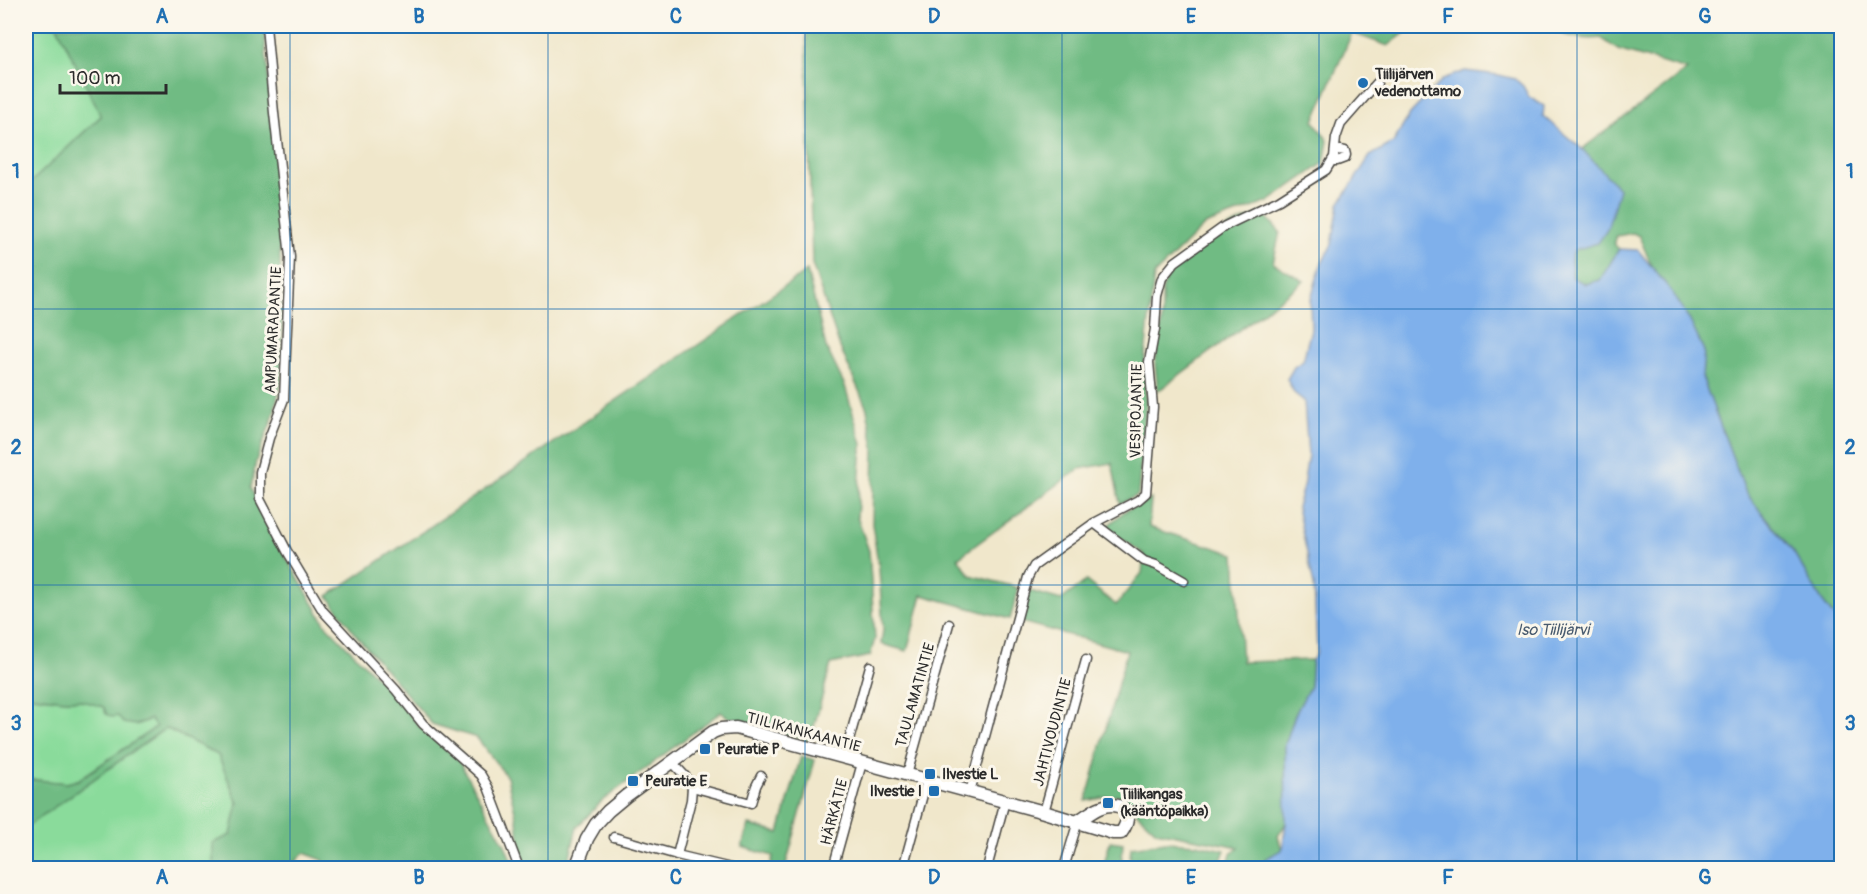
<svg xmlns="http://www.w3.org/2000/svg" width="1867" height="894" font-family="Pangolin,sans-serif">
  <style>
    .green { fill: #8adb9b; stroke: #5a8363; stroke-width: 1.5 }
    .forest { fill: #6fbb83; stroke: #4d7357; stroke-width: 1.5 }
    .water { fill: #7fb0eb; stroke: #556e8b; stroke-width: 1.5 }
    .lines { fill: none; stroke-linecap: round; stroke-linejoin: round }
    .street-casing { stroke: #494743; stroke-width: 11 }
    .secondary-casing { stroke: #494743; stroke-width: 15 }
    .street { stroke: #fff; stroke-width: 8 }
    .secondary { stroke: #fff; stroke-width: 12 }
    .grid { fill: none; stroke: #1f6fb2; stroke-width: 1.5; stroke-opacity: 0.55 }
    .poi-dot { fill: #1f6fb2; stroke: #fbf7ec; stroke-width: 2 }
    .labels { text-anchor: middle; stroke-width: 6; stroke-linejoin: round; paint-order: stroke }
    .poi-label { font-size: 15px; font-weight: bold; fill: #2b2b2b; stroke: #fbf7ec; text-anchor: start }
    .street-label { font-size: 15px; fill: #2b2b2b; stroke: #fbf7ec }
    .water-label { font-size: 16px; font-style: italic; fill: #485a6e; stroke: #fbf7ec }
    .neatline { fill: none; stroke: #1f6fb2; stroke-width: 2 }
    .grid-label { font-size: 20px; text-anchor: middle; font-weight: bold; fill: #1f6fb2 }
  </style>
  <rect width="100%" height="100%" fill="#fbf7ec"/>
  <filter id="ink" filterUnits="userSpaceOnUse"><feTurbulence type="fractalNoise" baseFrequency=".0167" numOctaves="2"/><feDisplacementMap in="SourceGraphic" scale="12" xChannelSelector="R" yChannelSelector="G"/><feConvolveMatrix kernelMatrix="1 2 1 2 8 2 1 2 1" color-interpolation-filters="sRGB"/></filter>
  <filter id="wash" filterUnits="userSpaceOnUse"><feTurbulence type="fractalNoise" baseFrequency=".008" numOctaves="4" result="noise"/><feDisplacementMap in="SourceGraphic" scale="24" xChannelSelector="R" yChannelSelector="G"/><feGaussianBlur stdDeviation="1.35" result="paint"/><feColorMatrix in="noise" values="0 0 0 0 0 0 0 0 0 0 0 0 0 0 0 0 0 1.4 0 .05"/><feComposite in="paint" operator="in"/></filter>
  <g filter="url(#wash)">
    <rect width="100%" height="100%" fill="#f0e7cb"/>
    <g class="green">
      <polygon points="26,26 57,26 101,116 26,187"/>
      <polygon points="26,695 65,700 80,700 105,707 118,716 136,725 150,719 156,727 78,780 67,783 26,779"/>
      <polygon points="166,728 218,755 238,804 231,835 213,843 213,868 26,868 26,827"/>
    </g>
    <g class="forest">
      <polygon points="57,26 264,26 278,197 282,317 281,382 273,417 256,461 251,488 261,515 326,625 395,696 419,726 457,758 505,845 512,862 512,868 326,868 323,860 304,853 290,868 213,868 213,843 231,835 238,803 218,755 166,728 26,827 26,779 67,783 78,780 156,727 150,719 136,725 123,723 118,716 112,717 106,714 104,707 80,700 65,700 26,695 26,187 101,116"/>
      <polygon points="806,26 1418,26 1406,32 1388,46 1352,33 1314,121 1328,141 1324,163 1268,202 1205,225 1154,275 1144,365 1146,403 1138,495 1120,504 1112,463 1079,469 958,558 970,575 1016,587 1018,591 1010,619 922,595 907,651 881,644 883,630 879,569 872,524 874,447 867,409 839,345 812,264"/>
      <path d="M1543,26h298v600l-19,-25 -28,-48 -48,-60 -44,-116 2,-26 -15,-32 -17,-27 -20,-25 -13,-31 -6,-3 -16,3 -3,8 5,5 -18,31 -15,4 -13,-6 -2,-18 3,-10 45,-60 -37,-41 105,-79 -69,-20 -17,-12c-21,3 -40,-3 -58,-12z"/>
      <polygon points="1262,212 1280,232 1273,263 1304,281 1158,391 1155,364 1162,321 1162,291 1167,275 1227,228"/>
      <polygon points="807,271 826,347 845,386 862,444 857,517 869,551 875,639 870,656 831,664 810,741 729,718 721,712 602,801 577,827 567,868 536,868 527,866 521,858 517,820 507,777 477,738 432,724 356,635 328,596"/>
      <polygon points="1151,499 1149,527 1235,554 1242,662 1312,660 1310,686 1295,715 1285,745 1286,823 1278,836 1282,850 1265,859 1272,868 1227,868 1231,854 1239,847 1156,831 1118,795 1086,801 1127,651 1021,622 1030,591 1061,600 1086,581 1116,605 1142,573 1144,554 1105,528 1125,511"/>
      <polygon points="801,756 815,760 785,868 770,868 773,856 742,847 749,825 779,833"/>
      <polygon points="1110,841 1123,843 1121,868 1103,868"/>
      <polygon points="1166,842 1197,844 1225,850 1218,868 1129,868 1131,847"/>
    </g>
    <polygon class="water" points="1465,71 1499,75 1515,79 1523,86 1529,97 1544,106 1543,116 1582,149 1619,189 1607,230 1598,243 1574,250 1571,260 1573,278 1586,284 1600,280 1619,249 1638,250 1672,292 1689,319 1704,351 1702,377 1746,493 1794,553 1822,601 1841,626 1841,868 1272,868 1265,859 1282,850 1286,823 1285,745 1295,715 1310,686 1312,661 1317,652 1314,585 1297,507 1303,487 1308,455 1304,401 1294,393 1287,379 1294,367 1303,361 1311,329 1310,302 1320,267 1332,244 1339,204 1370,156 1393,143 1410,114 1443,79"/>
  </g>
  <g filter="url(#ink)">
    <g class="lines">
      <g class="street-casing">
        <g id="street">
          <polyline points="266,26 274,113 290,257 284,399 269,438 260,472 260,499 287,551 323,611 396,690 423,724 481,775 488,787 519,868"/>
          <polyline points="1332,161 1337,161 1345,158 1346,155 1345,151 1340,150 1335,152"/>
          <polyline points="1094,523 1144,561 1156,565 1184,581"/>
          <polyline points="844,758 870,666"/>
          <polyline points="672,762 686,777 692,787 751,803 756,786 761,776"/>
          <polyline points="907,775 949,624"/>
          <polyline points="692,787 691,800 677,855 731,868"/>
          <polyline points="970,792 1028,577 1034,566 1094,523 1138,500 1146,493 1153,407 1149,362 1155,329 1157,296 1162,278 1175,262 1225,226 1279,200 1326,170 1334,157 1336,138 1341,124 1377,83"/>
          <polyline points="1044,812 1086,660"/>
          <polyline points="614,837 677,855"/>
          <polyline points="833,868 862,763"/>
          <polyline points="903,868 927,780"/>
          <polyline points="987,868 1005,801"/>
          <polyline points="1064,868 1078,821"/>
        </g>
      </g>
      <g class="secondary-casing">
        <path id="secondary" d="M576,868l11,-29 9,-15 12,-13 18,-15 87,-64 8,-3 15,-1 308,84 69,21h8c15,-21 0,-34 -22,-25 -7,3 -14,9 -21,13"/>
      </g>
      <use href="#street" class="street"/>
      <use href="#secondary" class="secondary"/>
    </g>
  </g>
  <path class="grid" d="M290,26v842M548,26v842M805,26v842M1062,26v842M1319,26v842M1577,26v842M26,309h1816M26,585h1816"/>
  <g class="poi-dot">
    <circle cx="1363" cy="83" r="6"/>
    <rect x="699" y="743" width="12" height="12" rx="3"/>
    <rect x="924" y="768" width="12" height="12" rx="3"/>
    <rect x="627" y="775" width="12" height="12" rx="3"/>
    <rect x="928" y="785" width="12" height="12" rx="3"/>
    <rect x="1102" y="797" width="12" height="12" rx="3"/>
  </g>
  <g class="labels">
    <g class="poi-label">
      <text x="1375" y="79">Tiilijärven<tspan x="1375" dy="17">vedenottamo</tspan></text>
      <text x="717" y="754">Peuratie P</text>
      <text x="942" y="779">Ilvestie L</text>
      <text x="645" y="786">Peuratie E</text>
      <text x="922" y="796" text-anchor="end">Ilvestie I</text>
      <text x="1120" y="799">Tiilikangas<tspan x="1120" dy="17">(kääntöpaikka)</tspan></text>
    </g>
    <g class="street-label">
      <text transform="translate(273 330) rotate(-87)" y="5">AMPUMARADANTIE</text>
      <text transform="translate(1136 411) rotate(-89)" y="5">VESIPOJANTIE</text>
      <text transform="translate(915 695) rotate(-74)" y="5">TAULAMATINTIE</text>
      <text transform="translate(804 732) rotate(15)" y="5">TIILIKANKAANTIE</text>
      <text transform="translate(1052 732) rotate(-75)" y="5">JAHTIVOUDINTIE</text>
      <text transform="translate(834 812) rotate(-75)" y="5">HÄRKÄTIE</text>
    </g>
    <g class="water-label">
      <text x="1553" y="635">Iso Tiilijärvi</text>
    </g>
  </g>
  <rect width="1867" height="894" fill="none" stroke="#fbf7ec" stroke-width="66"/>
  <path d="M60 84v9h106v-9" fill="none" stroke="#2b2b2b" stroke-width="3"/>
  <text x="69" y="84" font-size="18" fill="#2b2b2b" stroke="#fbf7ec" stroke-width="4.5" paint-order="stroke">100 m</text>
  <rect x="33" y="33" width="1801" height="828" class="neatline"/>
  <g class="grid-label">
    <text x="162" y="23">A</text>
    <text x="419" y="23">B</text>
    <text x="676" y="23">C</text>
    <text x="934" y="23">D</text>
    <text x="1191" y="23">E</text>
    <text x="1448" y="23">F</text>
    <text x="1705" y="23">G</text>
    <text x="16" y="178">1</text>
    <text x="1850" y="178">1</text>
    <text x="16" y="454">2</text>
    <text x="1850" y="454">2</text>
    <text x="16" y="730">3</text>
    <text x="1850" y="730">3</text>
    <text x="162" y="884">A</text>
    <text x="419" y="884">B</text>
    <text x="676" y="884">C</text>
    <text x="934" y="884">D</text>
    <text x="1191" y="884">E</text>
    <text x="1448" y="884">F</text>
    <text x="1705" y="884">G</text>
  </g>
</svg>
